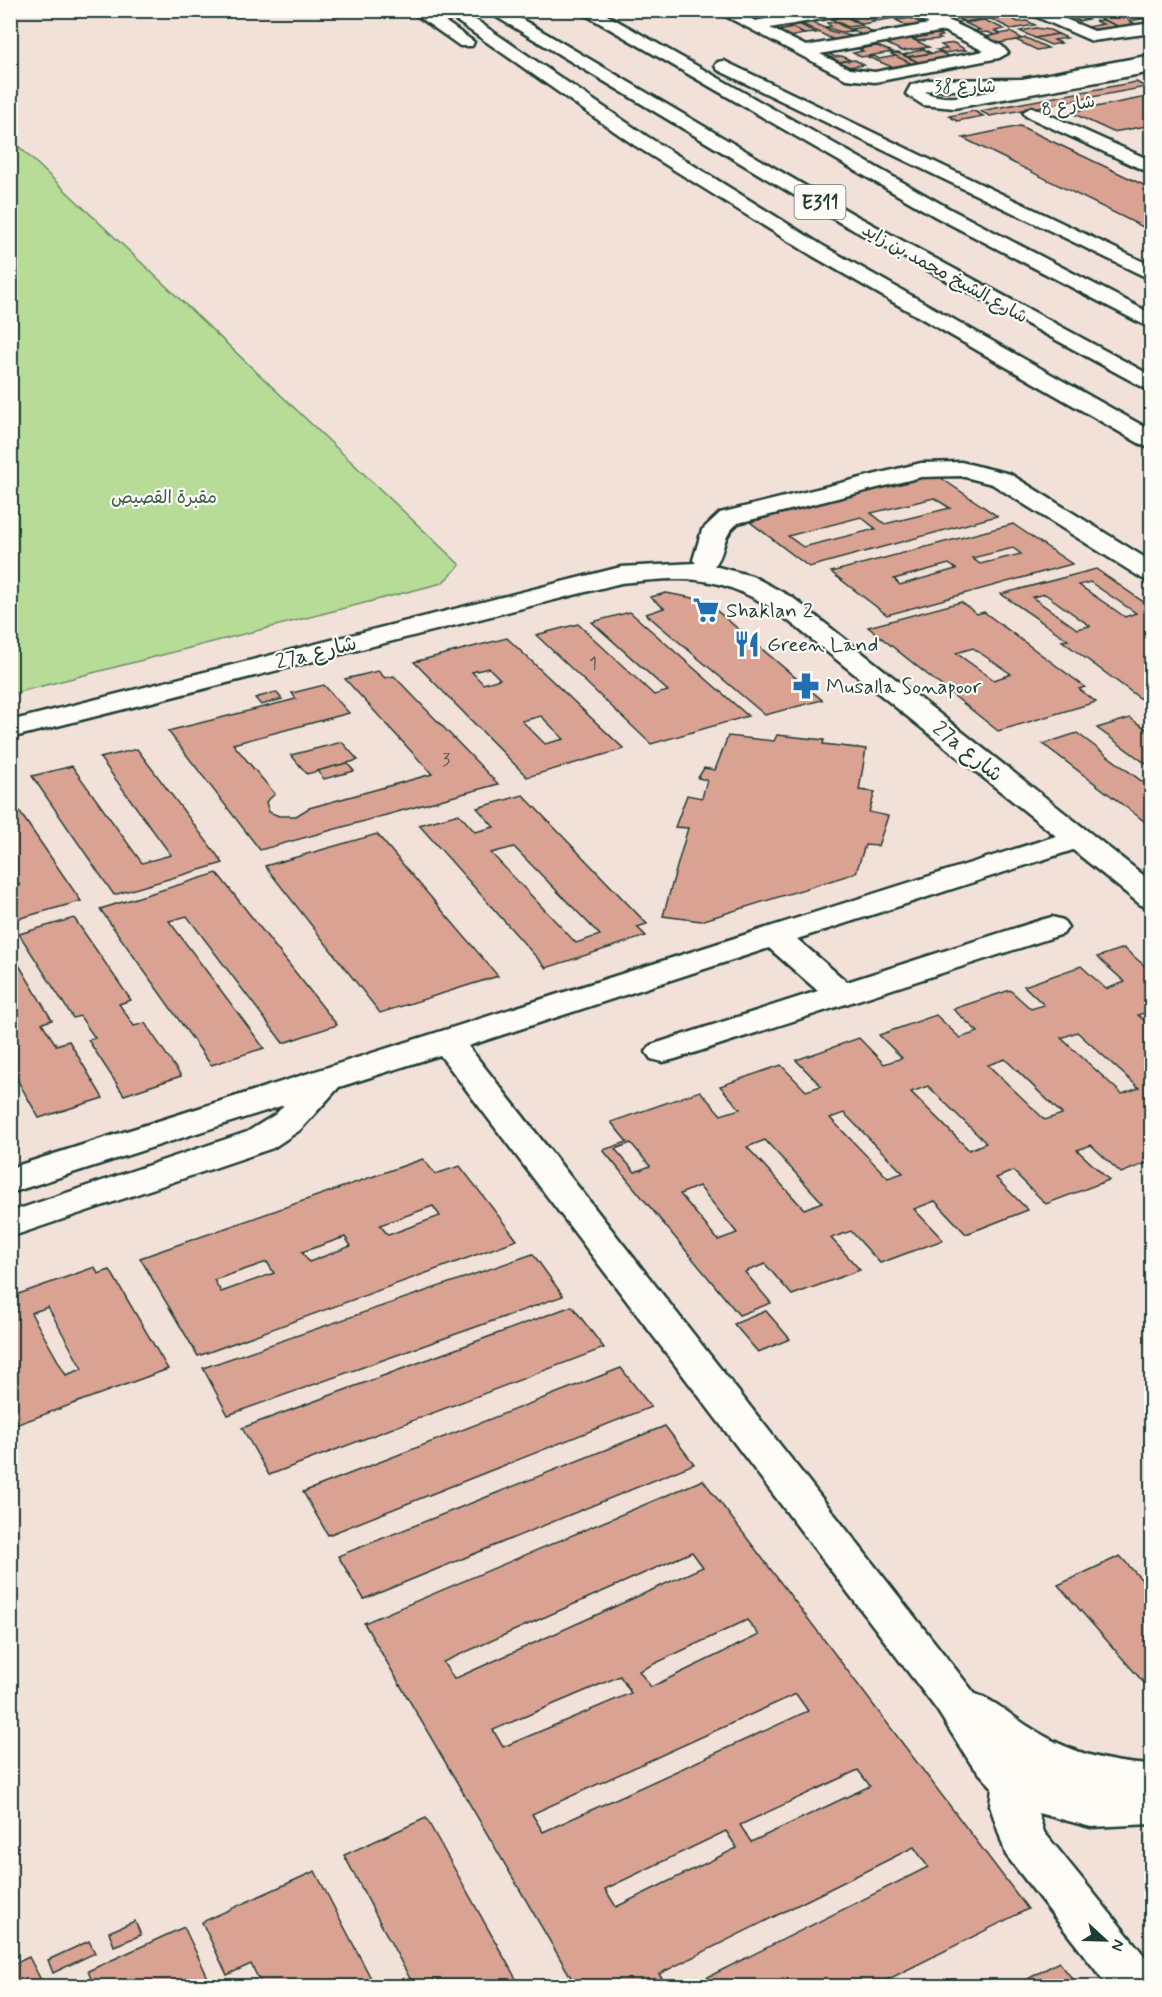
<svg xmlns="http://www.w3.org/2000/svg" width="1162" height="1997" font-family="Mynerve,'Playpen Sans Arabic',sans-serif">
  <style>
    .green { fill: #b7dc97; stroke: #6b8c66; stroke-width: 1.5 }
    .building { fill: #daa293; stroke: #1f3d34; stroke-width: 1.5; fill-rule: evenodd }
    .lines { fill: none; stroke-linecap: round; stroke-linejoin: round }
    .minor-casing { stroke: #1f3d34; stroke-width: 5 }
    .highway-casing { stroke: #1f3d34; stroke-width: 5 }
    .minor { fill: #fdfcf7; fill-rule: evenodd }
    .highway { fill: #fdfcf7; fill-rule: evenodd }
    .labels { text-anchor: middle; stroke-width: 4.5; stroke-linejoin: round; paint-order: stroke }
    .far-street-label { font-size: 18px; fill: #1f3d34; stroke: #fdfcf7 }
    .far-park-label { font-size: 18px; fill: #3d5d48; stroke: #fdfcf7 }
    .number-label { font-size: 18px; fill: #4e564c }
    .shield { fill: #fdfcf7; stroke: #62766e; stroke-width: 1.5 }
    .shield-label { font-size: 20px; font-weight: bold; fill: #1f3d34 }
    .poi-label { font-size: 21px; fill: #1f3d34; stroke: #fdfcf7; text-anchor: start }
    .street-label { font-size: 21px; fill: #1f3d34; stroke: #fdfcf7 }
  </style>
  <rect width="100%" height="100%" fill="#f2e1d9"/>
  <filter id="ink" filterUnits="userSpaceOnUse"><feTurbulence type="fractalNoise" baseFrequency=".0167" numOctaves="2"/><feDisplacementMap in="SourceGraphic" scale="12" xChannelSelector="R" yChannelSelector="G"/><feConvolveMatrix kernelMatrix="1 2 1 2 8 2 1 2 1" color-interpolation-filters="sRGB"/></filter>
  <g filter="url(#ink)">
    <polygon class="green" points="11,139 460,565 442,583 11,694"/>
    <g class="building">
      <polygon points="770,10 779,16 755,19 750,17 763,15 756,11"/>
      <polygon points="966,10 987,10 1001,17 985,20 978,16 983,16"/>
      <polygon points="1065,10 1077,10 1086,14 1080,15 1088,19 1079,21 1065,14 1055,16 1049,13"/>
      <polygon points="1139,10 1152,10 1152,22 1127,13"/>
      <polygon points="962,11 980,19 965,22 947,13"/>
      <polygon points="891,12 901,17 877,21 867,16"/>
      <polygon points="947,13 963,21 953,23 937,15"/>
      <polygon points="1127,13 1142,19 1129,21 1136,24 1120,27 1098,18"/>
      <polygon points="842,15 862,25 848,27 829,18"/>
      <polygon points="862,15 874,22 862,24 849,17"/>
      <polygon points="1016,15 1021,18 1012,19 1018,22 1027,21 1035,25 1011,29 991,19"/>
      <polygon points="911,18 928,27 913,29 896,20"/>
      <polygon points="984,20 1004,29 995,31 1001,34 994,35 988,32 979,33 974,31 980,30 965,23"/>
      <polygon points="1103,20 1120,27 1091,32 1082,28 1103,24 1095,21"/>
      <polygon points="811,21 830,31 859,38 838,42 800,23"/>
      <polygon points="835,22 852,31 841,32 825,27 831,26 827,23"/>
      <polygon points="797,23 816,33 804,34 793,28 776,31 768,28"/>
      <polygon points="863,27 879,36 867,38 851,29"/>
      <polygon points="793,28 804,34 784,38 773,32"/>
      <polygon points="1036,28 1050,30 1058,34 1035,38 1020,31"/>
      <polygon points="935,32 942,36 938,37 941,39 918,41 908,36"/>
      <polygon points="1010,32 1023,39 998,43 985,37"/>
      <polygon points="1058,34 1067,38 1054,40 1061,43 1051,45 1035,38"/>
      <polygon points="910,38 929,47 902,51 883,42"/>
      <polygon points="1026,38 1048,48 1037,50 1016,40"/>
      <polygon points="954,43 966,50 943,53 937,50 947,49 941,45"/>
      <polygon points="877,46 893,52 861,57 853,53 863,51 859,49"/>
      <polygon points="923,49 931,53 908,57 903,55"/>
      <polygon points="826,52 835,57 842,56 850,60 835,63 818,54"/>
      <polygon points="940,52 952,58 920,63 908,57"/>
      <polygon points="898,53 920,63 921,63 914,65 891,54"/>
      <polygon points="874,56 879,59 896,56 912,64 892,67 868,57"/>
      <polygon points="855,60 864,65 847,67 838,62"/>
      <polygon points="1136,82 1146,87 990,116 980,111"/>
      <polygon points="1152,96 1152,125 1113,132 1070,112"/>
      <polygon points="974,111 983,116 957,121 949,116"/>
      <polygon points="1020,126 1152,189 1152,227 1145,228 963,138"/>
      <path d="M935,474l62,42 -188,51 -59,-45zM934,498l16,10 -65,16 -14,-11zM861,517l15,12 -73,18 -15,-11z"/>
      <path d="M1013,524l59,40 -185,51 -56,-43zM1013,548l8,6 -41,10 -8,-6zM949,564l7,5 -56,16 -6,-6z"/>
      <path d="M1096,569l56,39v99l-90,-66 6,-1 -67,-46zM1090,582l46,31 -11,4 -46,-32zM1045,594l45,32 -13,3 -45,-32z"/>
      <polygon points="666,593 704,600 822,700 765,715 646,614 664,608 650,597"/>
      <path d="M961,602l16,12 7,-2 101,75 -6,2 17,13 -98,29 -130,-104zM973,648l38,26 -17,6 -38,-27z"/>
      <polygon points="630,612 748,716 651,744 536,635 578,624 654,695 668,691 592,622"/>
      <path d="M507,638l117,111 -97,28 -113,-115zM489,668l11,11 -17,5 -11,-12zM541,716l23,23 -19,5 -23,-23z"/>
      <polygon points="378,671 385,678 394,676 498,784 260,850 168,731 296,699 292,693 324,685 349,713 233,744 275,794 266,802 269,812 279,816 296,816 309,808 432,774 345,679"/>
      <polygon points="276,692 282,699 261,705 255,698"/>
      <polygon points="1130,718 1152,733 1152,768 1097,728"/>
      <polygon points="1077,733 1152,789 1152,827 1043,744"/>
      <polygon points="777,735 824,740 823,744 866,749 859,790 875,792 869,812 888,816 878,846 865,845 856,873 701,921 663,916 688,828 675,827 687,795 702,798 707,780 698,778 704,768 715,770 728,736 774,741"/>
      <polygon points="342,742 358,760 307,774 291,755"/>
      <polygon points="137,749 223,863 114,895 32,776 72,766 142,863 171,855 100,758"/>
      <polygon points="347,763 354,771 324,779 317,771"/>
      <path d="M523,795l124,129 -10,3 9,9 -100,32 -127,-143 40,-11 16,18 19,-5 -17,-19zM514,847l86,88 -24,8 -85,-90z"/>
      <polygon points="10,798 81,901 10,921 10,888 20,885 10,871"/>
      <polygon points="377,834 498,976 380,1013 265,866"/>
      <polygon points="217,873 337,1025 283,1043 187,916 169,921 264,1048 211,1065 100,909"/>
      <polygon points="74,918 131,1000 119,1004 134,1026 145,1023 181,1076 124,1095 88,1040 95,1038 80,1016 73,1018 19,934"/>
      <path d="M1124,948l28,24v38l-14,5 14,12v134l-31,12 -30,-28 -14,5 32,30 -63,24 -33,-33 -17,7 32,32 -62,24 -31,-33 -21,8 29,31 -63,23 -29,-32 -20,7 29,32 -68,25 -27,-31 -20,8 26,31 -32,12 -136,-165 24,-8 -16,-20 89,-31 21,24 19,-6 -20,-23 61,-21 25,26 15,-5 -25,-26 63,-22 25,26 18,-6 -23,-23 57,-20 24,23 18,-6 -25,-23 57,-19 21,19 13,-4 -20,-19 57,-20 25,23 19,-7 -28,-25zM1077,1032l62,56 -17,6 -61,-56zM1005,1059l57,55 -17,6 -57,-55zM928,1086l58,57 -17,7 -58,-58zM844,1113l59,60 -15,5 -58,-60zM765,1140l57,62 -18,7 -57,-62zM631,1143l19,23 -15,6 -20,-23zM699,1186l38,47 -19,7 -38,-46z"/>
      <polygon points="10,950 52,1020 42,1023 56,1045 69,1041 103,1098 39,1118 10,1067 10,1058 17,1056 10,1046"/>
      <path d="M423,1159l12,15 25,-8 57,74 -319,116 -58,-98zM433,1206l7,10 -52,19 -8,-10zM345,1237l6,9 -42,16 -7,-10zM267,1262l7,11 -53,19 -7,-12z"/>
      <polygon points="533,1254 563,1296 228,1415 203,1368"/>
      <path d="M95,1267l3,7 12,-4 58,99 -158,58v-130zM48,1307l34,62 -16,6 -35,-62z"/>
      <polygon points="572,1306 604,1348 269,1475 242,1428"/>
      <polygon points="766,1311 790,1339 758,1352 734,1324"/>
      <polygon points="621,1368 651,1407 328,1535 303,1492"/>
      <polygon points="665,1426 694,1464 364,1599 338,1556"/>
      <path d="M703,1480l325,429 -153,77h-185l238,-119 -14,-20 -255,127 8,12h-91l-212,-363zM692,1552l11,15 -249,112 -11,-17zM747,1620l12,15 -108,52 -12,-16zM620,1676l11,17 -128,54 -10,-17zM796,1694l12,17 -265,121 -11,-18zM858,1770l12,16 -119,56 -11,-17zM726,1831l11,17 -121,59 -11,-18z"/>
      <polygon points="1120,1556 1152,1591 1152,1692 1058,1585"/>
      <polygon points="426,1818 520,1986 414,1986 344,1855"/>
      <polygon points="315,1871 375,1986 262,1986 251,1964 227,1975 202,1922"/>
      <polygon points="135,1921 141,1935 114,1946 109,1932"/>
      <polygon points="184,1927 212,1986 94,1986 88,1971"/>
      <polygon points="89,1941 95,1953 53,1973 48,1960"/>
      <polygon points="29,1957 42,1982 33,1986 13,1986 10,1966"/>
      <polygon points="1059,1962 1078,1986 1015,1986"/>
    </g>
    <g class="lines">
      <g class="minor-casing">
        <g id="minor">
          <path d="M714,10h22l19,11 59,-11h39l-8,5 -75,13 36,18 123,-22 -24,-14h22l75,36 6,7 -9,5 -124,24 -29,-3zM944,31l40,20 -109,21 -25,-3 -30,-15z"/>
          <polygon points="1021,10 1044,10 1094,31 1152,23 1152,33 1092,41"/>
          <path d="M1152,55v17l-198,36 -31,-3 -17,-11 5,-9 18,-5 93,-1zM931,90h68c-24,4 -51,13 -74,2z"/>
          <polygon points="1032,107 1152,161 1152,174 1026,116 1023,112"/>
          <path d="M961,462l49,12 142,88v20l-9,-3 -151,-95 -31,-8 -40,1 -183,46c-19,16 -11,29 -24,43l38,10 41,22 359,284v25l-11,-2 -68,-55 -276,89 50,43 194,-62 11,-3 11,3 5,7 -5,7 -388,125 -12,3 -12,-3 -5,-7 5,-7 167,-54 -49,-43 -301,98 507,648c19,6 34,20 51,31 40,26 78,38 126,40v59l-61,3 -53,-14 6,19 108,133v21h-44l-102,-131 -16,-49 2,-19 -21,-23 -34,-54 -497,-655 -101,32 -39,43 -27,18 -263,89v-25l237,-80 29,-18 8,-9 -274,88v-25l1046,-332 -281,-226c-58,-36 -88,-34 -154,-27l-611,155v-17l611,-154 75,-4 -3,-3 9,-30 18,-17 201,-50z"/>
        </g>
      </g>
      <g class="highway-casing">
        <g id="highway">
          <polygon points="409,10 429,10 474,42 472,46 460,46"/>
          <polygon points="441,10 461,10 648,137 825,247 1152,431 1152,448 1144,446 811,255 634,145"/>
          <polygon points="485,10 506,10 853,214 1152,376 1152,392 839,222"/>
          <polygon points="577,10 598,10 950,209 1152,314 1152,329 936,217"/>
          <polygon points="724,61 1152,266 1152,280 718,70 715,66 718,62"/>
        </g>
      </g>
      <use href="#minor" class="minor"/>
      <use href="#highway" class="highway"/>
    </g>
  </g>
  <defs>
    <g id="supermarket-bare" transform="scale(2.07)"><path d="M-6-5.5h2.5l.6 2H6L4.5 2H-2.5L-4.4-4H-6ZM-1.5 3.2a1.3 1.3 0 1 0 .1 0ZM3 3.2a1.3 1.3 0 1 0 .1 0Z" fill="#1f6fb2" stroke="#fdfcf7" stroke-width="2.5" paint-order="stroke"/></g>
    <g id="restaurant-bare" transform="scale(2.07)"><path d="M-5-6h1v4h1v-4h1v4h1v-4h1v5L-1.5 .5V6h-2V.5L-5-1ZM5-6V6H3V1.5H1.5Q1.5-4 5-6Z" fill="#1f6fb2" stroke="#fdfcf7" stroke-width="2.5" paint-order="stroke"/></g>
    <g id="pharmacy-bare" transform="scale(2.07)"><path d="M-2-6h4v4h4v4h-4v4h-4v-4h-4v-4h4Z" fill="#1f6fb2" stroke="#fdfcf7" stroke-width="2.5" paint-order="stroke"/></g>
  </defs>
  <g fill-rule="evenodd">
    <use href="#supermarket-bare" x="706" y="610"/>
    <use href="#restaurant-bare" x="747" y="644"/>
    <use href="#pharmacy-bare" x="806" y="686"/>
  </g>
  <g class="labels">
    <g class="far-street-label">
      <text x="965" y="92">شارع 38</text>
      <text transform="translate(1068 105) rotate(-10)" y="6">شارع 8</text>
      <text transform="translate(945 273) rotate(29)" y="6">شارع الشيخ محمد بن زايد</text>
    </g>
    <g class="far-park-label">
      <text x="164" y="503">مقبرة القصيص</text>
    </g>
    <g class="number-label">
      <text x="593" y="669">1</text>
      <text x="446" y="765">3</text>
    </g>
    <rect class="shield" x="794.5" y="185" width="51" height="34" rx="4.5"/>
    <g class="shield-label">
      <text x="820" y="209">E311</text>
    </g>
    <g class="poi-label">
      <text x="726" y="617">Shaklan 2</text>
      <text x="767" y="651">Green Land</text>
      <text x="826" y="693">Musalla Sonapoor</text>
    </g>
    <g class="street-label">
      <text transform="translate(316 652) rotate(-14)" y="7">27a شارع</text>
      <text transform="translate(968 751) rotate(39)" y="7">27a شارع</text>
    </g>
  </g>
  <rect width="1162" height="1997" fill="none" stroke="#fdfcf7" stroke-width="36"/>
  <rect x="18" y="18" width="1126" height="1961" fill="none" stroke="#1f3d34" stroke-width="2" filter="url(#ink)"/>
  <g transform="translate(1105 1940) rotate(112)" stroke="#fdfcf7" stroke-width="4.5" paint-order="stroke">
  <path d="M0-4.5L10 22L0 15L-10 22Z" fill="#1f3d34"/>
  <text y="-9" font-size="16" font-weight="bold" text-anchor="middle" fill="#1f3d34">N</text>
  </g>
</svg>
